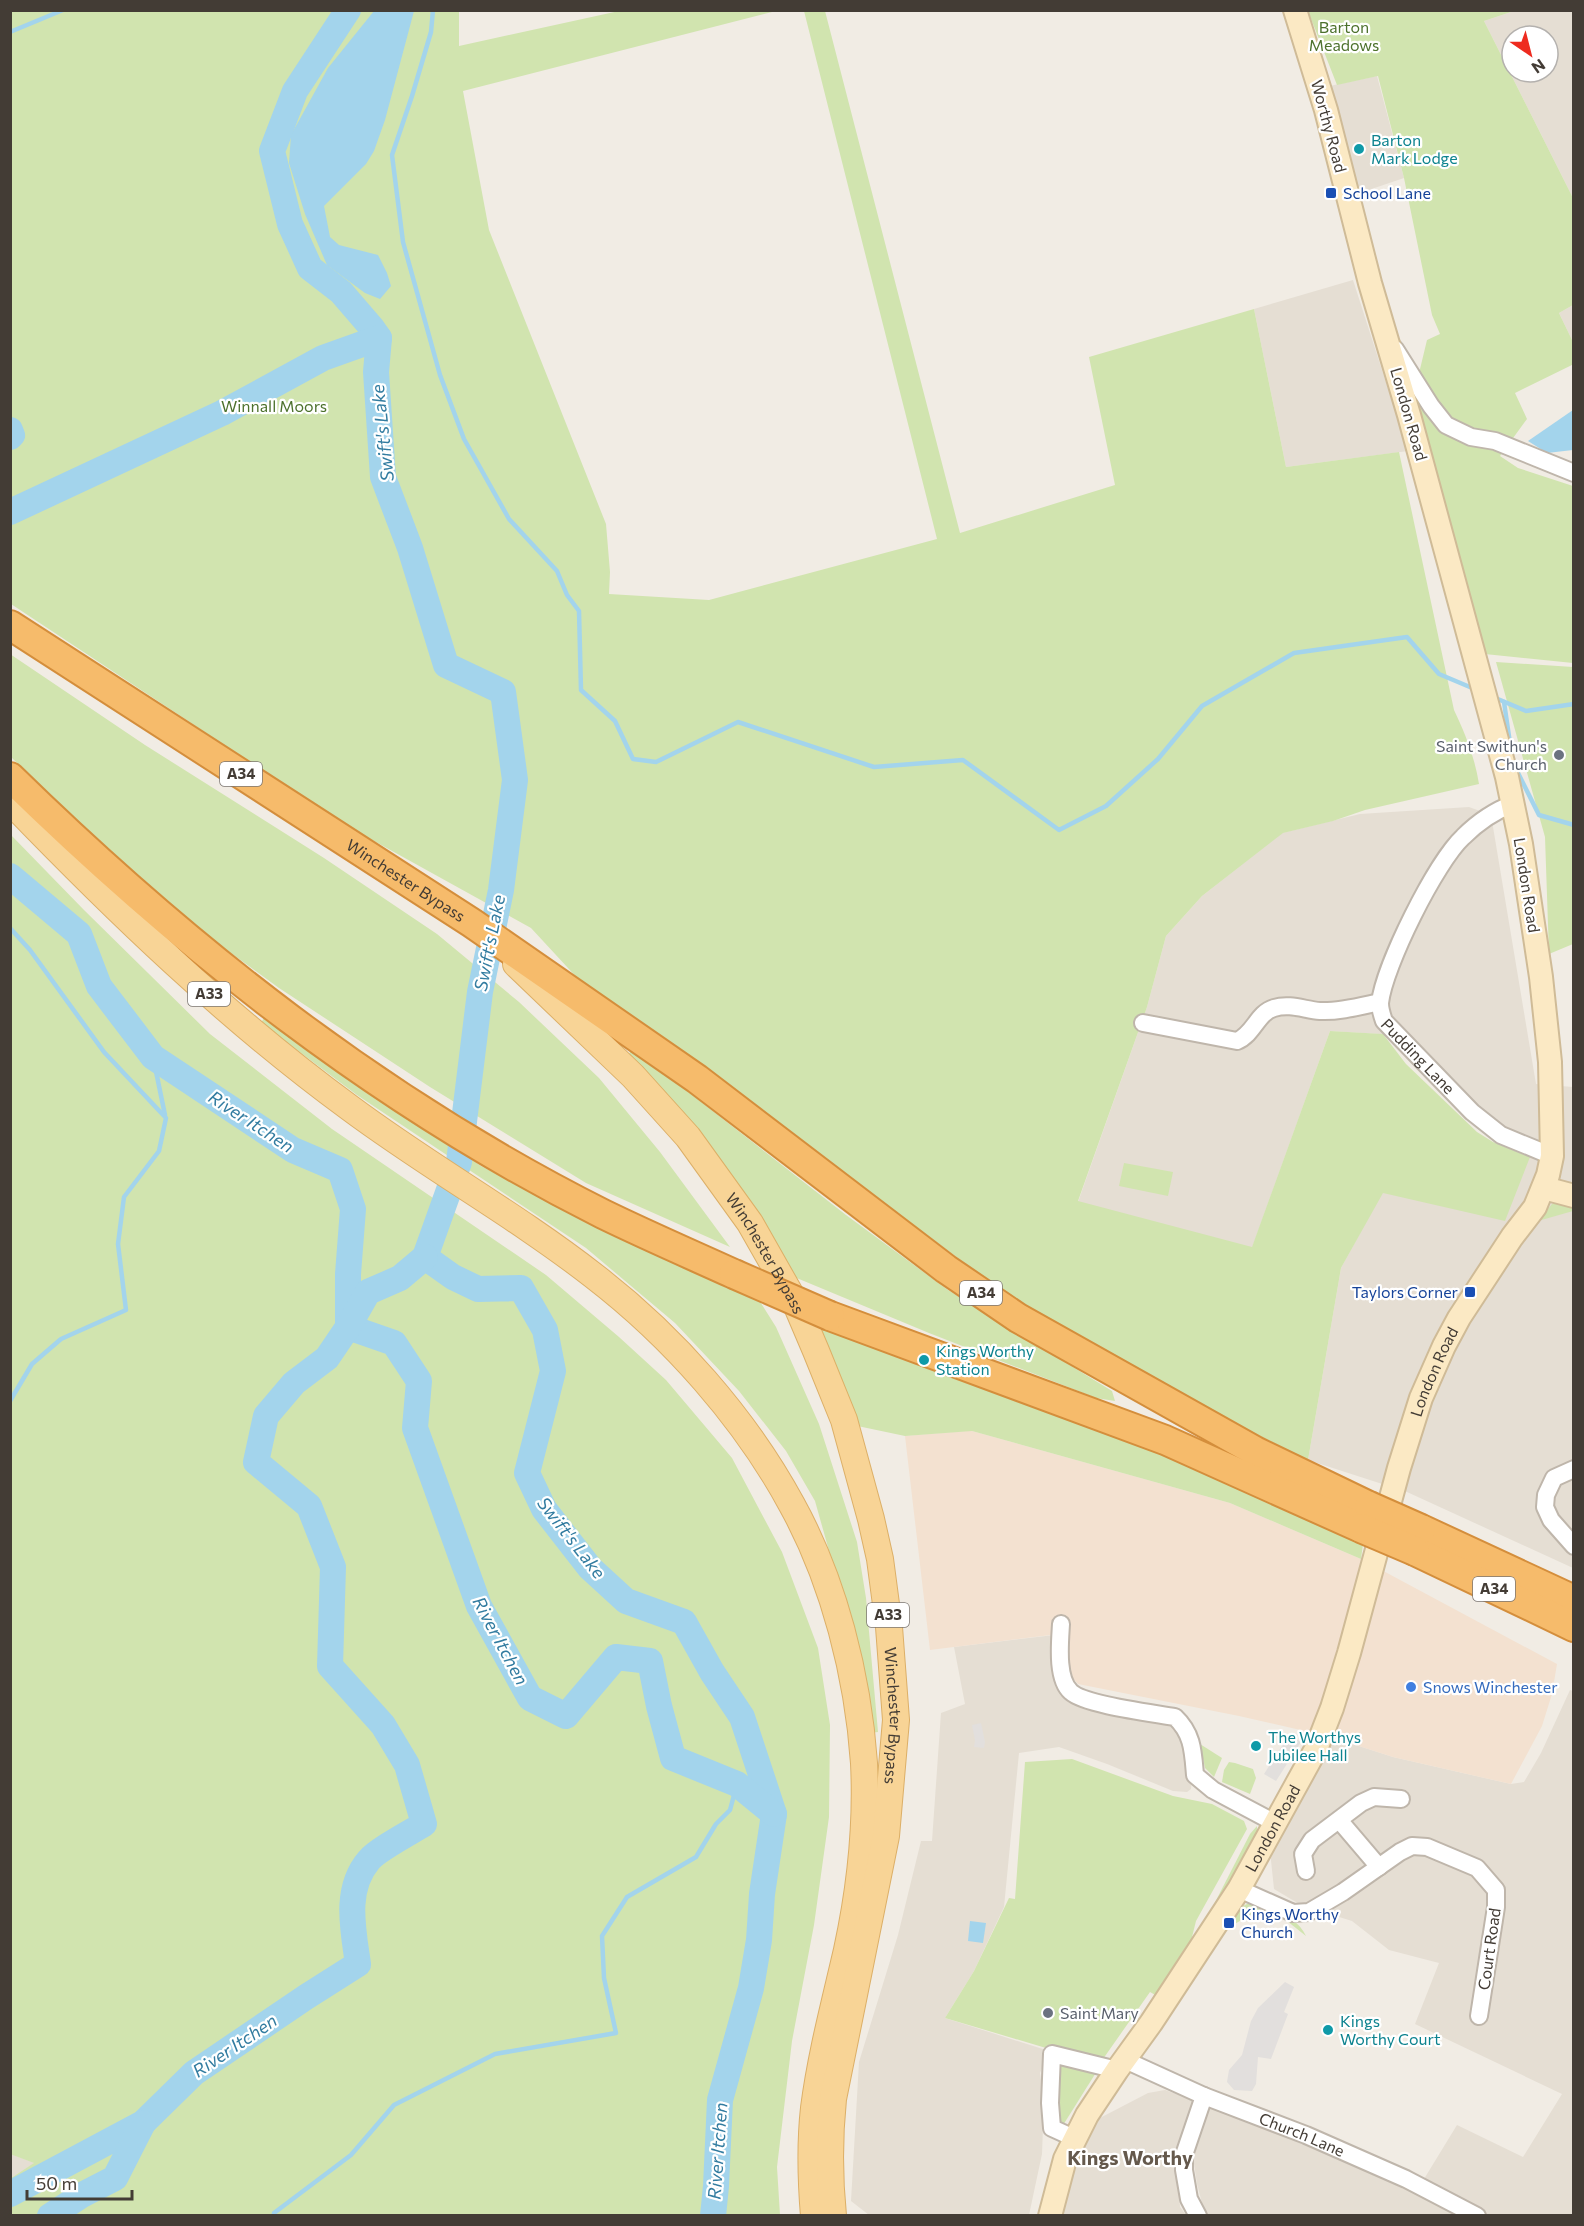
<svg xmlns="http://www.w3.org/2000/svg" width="1584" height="2226" font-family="Commissioner,sans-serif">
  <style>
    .residential { fill: #e5ded3; fill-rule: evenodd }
    .commercial { fill: #f3e1d0 }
    .green { fill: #d1e4af }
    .parking { fill: #e2dfdd }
    .water { fill: #a3d4ec }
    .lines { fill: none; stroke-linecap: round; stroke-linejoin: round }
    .stream { stroke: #a3d4ec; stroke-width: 4.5 }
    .river { stroke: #a3d4ec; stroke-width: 26 }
    .street-casing { stroke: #bfb6ab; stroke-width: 20 }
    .secondary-casing { stroke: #cfbb97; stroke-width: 26 }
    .primary-casing { stroke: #dcaf67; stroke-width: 28 }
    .highway-casing { stroke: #d48e3c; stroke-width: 32 }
    .street { stroke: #fff; stroke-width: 16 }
    .secondary { stroke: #fbe9c4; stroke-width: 22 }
    .primary { stroke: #f8d496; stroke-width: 26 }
    .highway { stroke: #f6bb6b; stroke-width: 28 }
    .highway-bridge-casing { stroke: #d48e3c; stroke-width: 32; stroke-linecap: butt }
    .highway-bridge { stroke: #f6bb6b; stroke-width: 28 }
    .culture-dot { fill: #0f9aa8; stroke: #fff; stroke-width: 2 }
    .transit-dot { fill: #1a4fb4; stroke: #fff; stroke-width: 2 }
    .worship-dot { fill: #6b7280; stroke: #fff; stroke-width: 2 }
    .shop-dot { fill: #3f7fe0; stroke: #fff; stroke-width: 2 }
    .labels { text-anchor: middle; stroke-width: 4.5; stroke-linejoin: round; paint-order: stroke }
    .shield { fill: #fff; stroke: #7b7672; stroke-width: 1.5 }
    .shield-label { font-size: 15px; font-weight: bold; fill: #433c35 }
    .park-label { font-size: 16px; fill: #4c712c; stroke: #fff }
    .street-label { font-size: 16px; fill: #433c35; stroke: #fff }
    .culture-label { font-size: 16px; fill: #0d838f; stroke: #fff; text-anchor: start }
    .transit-label { font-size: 16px; fill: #164399; stroke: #fff; text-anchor: start }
    .worship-label { font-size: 16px; fill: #5b616d; stroke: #fff; text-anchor: end }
    .shop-label { font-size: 16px; fill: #366cbe; stroke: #fff; text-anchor: start }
    .water-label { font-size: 18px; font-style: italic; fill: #327ca0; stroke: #fff }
    .quarter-label { font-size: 20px; font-weight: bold; fill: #65594c; stroke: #fff }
  </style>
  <rect width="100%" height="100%" fill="#f1ece4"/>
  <g class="residential">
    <path d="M1514,11h59v187l-89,-177zM1512,36h36v36h-36z"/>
    <polygon points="1377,76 1404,178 1348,197 1320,88"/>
    <polygon points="1353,280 1408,451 1286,467 1254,309"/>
    <polygon points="1573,305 1573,342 1559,313"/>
    <polygon points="1469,807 1491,815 1536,1084 1573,1087 1573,1568 1407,1492 1308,1460 1341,1268 1382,1193 1529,1157 1463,1104 1397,1035 1330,1031 1252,1248 1078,1202 1147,1007 1166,936 1202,896 1282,833 1360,814"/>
    <polygon points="1054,1635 1067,1699 1172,1722 1186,1737 1192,1777 1191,1789 1187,1792 1173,1791 1107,1764 1059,1747 1019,1753 1004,1907 974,1971 945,2018 1049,2051 1040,2073 1044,2099 1042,2154 1029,2215 869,2215 851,2201 859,2062 898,1935 921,1841 932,1841 941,1713 965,1704 954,1647"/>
    <polygon points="1570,1690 1573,1691 1573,2215 1488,2215 1473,2205 1424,2179 1457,2125 1523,2157 1562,2094 1415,2024 1439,1963 1389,1950 1352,1921 1301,1905 1274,1889 1270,1851 1331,1737 1393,1757 1511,1784 1524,1782 1541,1753"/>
    <polygon points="1165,2090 1196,2101 1177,2162 1180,2207 1186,2215 1062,2216 1078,2152 1098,2119 1148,2093"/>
    <polygon points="1208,2106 1340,2157 1466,2215 1205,2215 1197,2184 1193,2157"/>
    <polygon points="11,2154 35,2163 11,2178"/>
  </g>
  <polygon class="commercial" points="965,1431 972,1431 1230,1503 1361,1559 1557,1664 1552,1694 1542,1726 1511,1784 1393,1757 1331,1737 1239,1716 1078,1684 1068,1673 1067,1633 930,1650 905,1436"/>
  <g class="green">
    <path d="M10,11h449v35l160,-35h157l-313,80 26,139 117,294 4,48 -1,22 100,6 228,-61 -133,-528h21l135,522 155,-48 -26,-128 165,-48 32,158 113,-15 55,258c11,23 21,48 25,74l-114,26 -32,11 -50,12 -81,63 -36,40 -19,71 -69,194 174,46 78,-216 53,3 23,30 71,68 16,10 37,15 -25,64 -122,-28 -42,75 -33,192 -234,-117 -494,-362 -49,-53 -184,-102 -336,-222z"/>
    <polygon points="1308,11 1514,11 1484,21 1573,198 1573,305 1559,313 1573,342 1574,364 1515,393 1527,419 1500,456 1518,468 1573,486 1573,663 1475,653 1409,415 1427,340 1440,334 1432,315 1404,178 1378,76 1337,85"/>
    <polygon points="10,654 145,745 324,858 437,934 519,1002 599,1078 660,1152 730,1247 586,1183 430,1087 279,988 147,892 11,757"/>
    <polygon points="1496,662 1573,667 1573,944 1549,954 1545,837"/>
    <polygon points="11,835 84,910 210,1034 332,1129 546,1275 619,1337 666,1380 732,1458 782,1552 818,1648 830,1725 829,1817 814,1925 792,2041 777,2167 780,2215 11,2215 11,2178 34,2163 10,2154"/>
    <polygon points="265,1016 481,1166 639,1245 759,1300 776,1327 819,1424 857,1542 866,1598 878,1732 870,1733 855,1643 815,1501 786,1451 739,1391 675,1323 586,1248 357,1095 261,1023"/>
    <polygon points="632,1048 846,1215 948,1290 1112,1391 1115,1401 1096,1398 929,1333 787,1274 627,1058"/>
    <polygon points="1124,1163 1173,1172 1168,1196 1119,1186"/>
    <polygon points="1567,1201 1573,1202 1573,1211 1538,1221 1552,1204"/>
    <polygon points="807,1320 1182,1456 1363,1544 1361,1559 1230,1503 972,1431 905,1436 848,1424"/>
    <polygon points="1200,1744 1222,1758 1214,1777 1205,1768"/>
    <polygon points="1072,1759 1173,1796 1212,1804 1244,1821 1247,1829 1196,1921 1190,1945 1157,1996 1150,1992 1103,2059 1046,2048 945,2018 974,1971 1009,1898 1015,1899 1025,1762"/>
    <polygon points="1229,1762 1235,1763 1253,1769 1256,1778 1250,1794 1222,1782 1224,1770"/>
    <polygon points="1257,1826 1257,1842 1206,1920 1250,1834"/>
    <path d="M1247,1904c22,-1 50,13 59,32l-19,-15 -25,-13 -29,17 -1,-4 7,-13z"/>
    <polygon points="1057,2063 1097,2071 1060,2130 1050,2103"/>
  </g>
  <g class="parking">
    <polygon points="981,1723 985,1742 984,1748 974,1747 975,1740 972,1725"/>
    <polygon points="1289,1735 1301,1742 1276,1781 1264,1774"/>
    <polygon points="1285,1982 1294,1987 1284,2012 1288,2014 1271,2059 1258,2057 1256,2084 1252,2091 1234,2090 1227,2082 1229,2070 1242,2055 1251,2021 1258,2008"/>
  </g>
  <g class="water">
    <polygon points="374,11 414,11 385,120 374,151 366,164 324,206 330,237 339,245 378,255 387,273 391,286 380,299 365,293 327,265 305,214 289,163 291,135 328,68"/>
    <polygon points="1573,410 1573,450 1547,453 1528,441"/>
    <polygon points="970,1921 986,1923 983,1943 968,1941"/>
  </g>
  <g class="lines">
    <g class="stream">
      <polyline points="433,10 431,32 412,96 392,155 403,242 440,375 464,439 509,519 557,571 567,595 579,611 581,690 615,721 633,759 656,762 738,722 874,767 963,760 1059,830 1106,806 1158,759 1202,706 1294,653 1407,637 1439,674 1477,690"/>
      <polyline points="10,32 63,10"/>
      <polyline points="1493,697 1526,711 1574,704"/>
      <polyline points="1504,702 1511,750"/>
      <polyline points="1516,769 1539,815 1574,825"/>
      <polyline points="10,928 30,950 104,1052 166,1118 159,1151 124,1197 118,1244 126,1310 61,1339 32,1364 10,1401"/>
      <polyline points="153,1057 165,1115"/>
      <polyline points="274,2216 274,2213 351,2155 394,2105 495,2054 616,2033 604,1978 602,1936 627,1897 696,1857 716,1824 730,1810 737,1784"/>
    </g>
    <g class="river">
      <polyline points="348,10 295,91 272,151 290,224 310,268 341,292 372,328 379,338"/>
      <polyline points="10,430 12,435 10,437"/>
      <polyline points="10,512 222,413 323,358 379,338 376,372 383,477 410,548 446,665 503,692 515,780 501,890 480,992 459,1162 425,1257 453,1277 478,1289 521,1288 545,1330 553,1371 527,1473 544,1509 590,1568 626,1601 684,1622 712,1672 742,1717 774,1814 762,1894 759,1940 751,1988 720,2100 716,2186 713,2216"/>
      <polyline points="10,876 79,934 99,986 153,1057 293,1150 340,1170 353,1209 348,1274 348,1324"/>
      <polyline points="348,1327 394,1343 419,1381 415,1428 479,1606 530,1698 566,1716 616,1657 650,1661 659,1706 673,1758 737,1784 774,1814"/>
      <path d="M10,2194l133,-71 51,-50 112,-76 52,-33c-5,-35 -14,-75 11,-104 8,-10 42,-28 55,-36l-17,-59 -24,-40 -53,-59 3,-99 -24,-61 -53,-44 10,-46 28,-33 33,-25 21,-31 20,-35 32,-14 25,-21"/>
      <polyline points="50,2216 82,2195 115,2178 143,2123"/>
    </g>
    <g class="street-casing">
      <g id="street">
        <polyline points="1395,349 1431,406 1446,425 1471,437 1495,441 1574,473"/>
        <path id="s1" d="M1513,804c-19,7 -36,19 -50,33 -27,25 -79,129 -83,166 0,7 2,12 4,18l88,91 29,23 51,21"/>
        <path d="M1143,1023l94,18c17,-7 20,-28 37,-33 16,-5 31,2 46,3 19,1 41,-5 60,-9"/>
        <polyline points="1574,1469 1554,1478 1546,1495 1545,1507 1551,1520 1574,1546"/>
        <path d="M1061,1624c-1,18 -5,55 10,68 14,13 82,21 104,25 18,17 18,35 20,58l18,15 62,33"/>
        <polyline points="1339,1820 1379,1867"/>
        <polyline points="1306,1871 1303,1854 1312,1840 1361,1803 1374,1797 1401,1799"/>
        <polyline points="1239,1889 1293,1913 1309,1912 1343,1892 1400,1852 1412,1846 1427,1847 1477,1868 1496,1890 1496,1907 1479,2016"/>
        <path id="s2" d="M1125,2060l79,36 102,39 100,44 71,37"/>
        <polyline points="1074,2138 1052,2128 1050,2103 1052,2054 1117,2070"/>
        <polyline points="1198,2216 1189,2199 1184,2170 1184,2155 1204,2096"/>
      </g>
    </g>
    <g class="secondary-casing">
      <g id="secondary">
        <polyline points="1544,1188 1574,1196"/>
        <path id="s3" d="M1050,2216l15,-57 22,-44 30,-45 34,-47 88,-134 77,-140 16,-41 17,-55 50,-185 22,-70 23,-52 15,-28 53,-81 23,-30 13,-32 4,-19 -2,-94 -9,-85 -20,-133 -14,-67 -98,-362 -39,-132 -44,-173 -31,-100"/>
      </g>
    </g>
    <g class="primary-casing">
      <g id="primary">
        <path d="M10,801c106,110 217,217 340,307 79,59 166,107 244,168 78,60 151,142 198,229 42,76 66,171 72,258 3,61 -4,127 -17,187 -12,52 -26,104 -33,158 -4,36 -3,72 0,108"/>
        <path id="s4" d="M516,964l117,112 55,61 62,86 46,81 20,47 28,69 27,99 9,40 9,68 7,93 -10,116 -53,263c-4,39 -4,77 0,117"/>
      </g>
    </g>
    <g class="highway-casing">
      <g id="highway">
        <path id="s5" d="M10,625l462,298 225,156 249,190 72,49 237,133 114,55"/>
        <path d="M10,777c177,173 370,325 593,437 43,21 87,40 131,60"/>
        <polyline points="830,1316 1165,1440 1361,1528"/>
        <polyline points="1421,1529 1574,1600"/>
        <polyline points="1415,1551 1574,1627"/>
      </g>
    </g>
    <use href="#street" class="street"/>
    <use href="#secondary" class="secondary"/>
    <use href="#primary" class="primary"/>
    <use href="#highway" class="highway"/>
    <g class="highway-bridge-casing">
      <g id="highway-bridge">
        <polyline points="734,1274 830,1316"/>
        <polyline points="1369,1506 1421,1529"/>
        <polyline points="1361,1528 1415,1551"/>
      </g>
    </g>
    <use href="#highway-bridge" class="highway-bridge"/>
  </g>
  <g class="culture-dot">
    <circle cx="1359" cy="149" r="6"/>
    <circle cx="924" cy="1360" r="6"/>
    <circle cx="1256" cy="1746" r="6"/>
    <circle cx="1328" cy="2030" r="6"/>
  </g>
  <g class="transit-dot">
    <rect x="1325" y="187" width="12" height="12" rx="3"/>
    <rect x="1464" y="1286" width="12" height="12" rx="3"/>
    <rect x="1223" y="1917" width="12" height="12" rx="3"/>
  </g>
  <g class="worship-dot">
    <circle cx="1559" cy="755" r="6"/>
    <circle cx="1048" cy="2013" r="6"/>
  </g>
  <circle class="shop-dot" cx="1411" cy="1687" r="6"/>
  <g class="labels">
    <g class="shield">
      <rect x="220" y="762" width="42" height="24" rx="4.5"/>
      <rect x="188" y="982" width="42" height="24" rx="4.5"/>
      <rect x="960" y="1281" width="42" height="24" rx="4.5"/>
      <rect x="1473" y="1577" width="42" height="24" rx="4.5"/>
      <rect x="867" y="1603" width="42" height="24" rx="4.5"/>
    </g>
    <g class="shield-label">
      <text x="241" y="779">A34</text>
      <text x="209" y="999">A33</text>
      <text x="981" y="1298">A34</text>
      <text x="1494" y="1594">A34</text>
      <text x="888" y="1620">A33</text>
    </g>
    <g class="park-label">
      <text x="1344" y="33">Barton<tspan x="1344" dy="18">Meadows</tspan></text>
      <text x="274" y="412">Winnall Moors</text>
    </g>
    <g class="street-label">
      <text transform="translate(1329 126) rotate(75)" y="6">Worthy Road</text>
      <text transform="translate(1409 414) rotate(74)" y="6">London Road</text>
      <text dy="6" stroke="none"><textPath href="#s5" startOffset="471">Winchester Bypass</textPath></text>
      <text transform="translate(1527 885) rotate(81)" y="6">London Road</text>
      <text dy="6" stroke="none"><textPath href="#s1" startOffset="315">Pudding Lane</textPath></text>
      <text dy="6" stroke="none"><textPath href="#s4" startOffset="384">Winchester Bypass</textPath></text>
      <text dy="6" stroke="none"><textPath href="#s3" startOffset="936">London Road</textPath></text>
      <text dy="6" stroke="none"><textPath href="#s4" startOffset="870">Winchester Bypass</textPath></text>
      <text dy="6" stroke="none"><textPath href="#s3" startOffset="450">London Road</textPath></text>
      <text transform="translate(1489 1949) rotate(-82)" y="6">Court Road</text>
      <text dy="6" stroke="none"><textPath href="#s2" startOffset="192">Church Lane</textPath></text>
    </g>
    <g class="culture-label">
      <text x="1371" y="146">Barton<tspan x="1371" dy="18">Mark Lodge</tspan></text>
      <text x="936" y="1357">Kings Worthy<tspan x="936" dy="18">Station</tspan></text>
      <text x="1268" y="1743">The Worthys<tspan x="1268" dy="18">Jubilee Hall</tspan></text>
      <text x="1340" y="2027">Kings<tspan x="1340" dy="18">Worthy Court</tspan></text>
    </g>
    <g class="transit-label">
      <text x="1343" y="199">School Lane</text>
      <text x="1458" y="1298" text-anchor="end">Taylors Corner</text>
      <text x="1241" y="1920">Kings Worthy<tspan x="1241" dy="18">Church</tspan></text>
    </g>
    <g class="worship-label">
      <text x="1547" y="752">Saint Swithun's<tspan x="1547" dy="18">Church</tspan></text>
      <text x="1060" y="2019" text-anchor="start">Saint Mary</text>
    </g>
    <g class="shop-label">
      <text x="1423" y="1693">Snows Winchester</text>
    </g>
    <g class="water-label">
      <text transform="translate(383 433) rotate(-96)" y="6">Swift's Lake</text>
      <text transform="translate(490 943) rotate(-79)" y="6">Swift's Lake</text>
      <text transform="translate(251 1122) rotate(33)" y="6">River Itchen</text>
      <text transform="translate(571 1538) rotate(52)" y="6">Swift's Lake</text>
      <text transform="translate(500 1641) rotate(62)" y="6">River Itchen</text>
      <text transform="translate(235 2046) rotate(-34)" y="6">River Itchen</text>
      <text transform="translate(718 2151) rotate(-86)" y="6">River Itchen</text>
    </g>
    <g class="quarter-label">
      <text x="1130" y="2165">Kings Worthy</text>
    </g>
  </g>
  <rect width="1584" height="2226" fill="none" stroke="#433c35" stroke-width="24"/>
  <g transform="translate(1530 54) rotate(145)"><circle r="28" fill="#ffffff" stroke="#b4b1ae" stroke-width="1.5"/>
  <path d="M0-4.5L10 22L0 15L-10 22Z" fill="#ee2b1f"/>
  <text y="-9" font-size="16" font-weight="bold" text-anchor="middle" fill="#433c35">N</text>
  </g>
  <path d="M27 2190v9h105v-9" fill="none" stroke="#433c35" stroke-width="3"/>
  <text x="36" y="2190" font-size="18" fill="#433c35" stroke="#ffffff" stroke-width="4.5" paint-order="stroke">50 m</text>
</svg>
